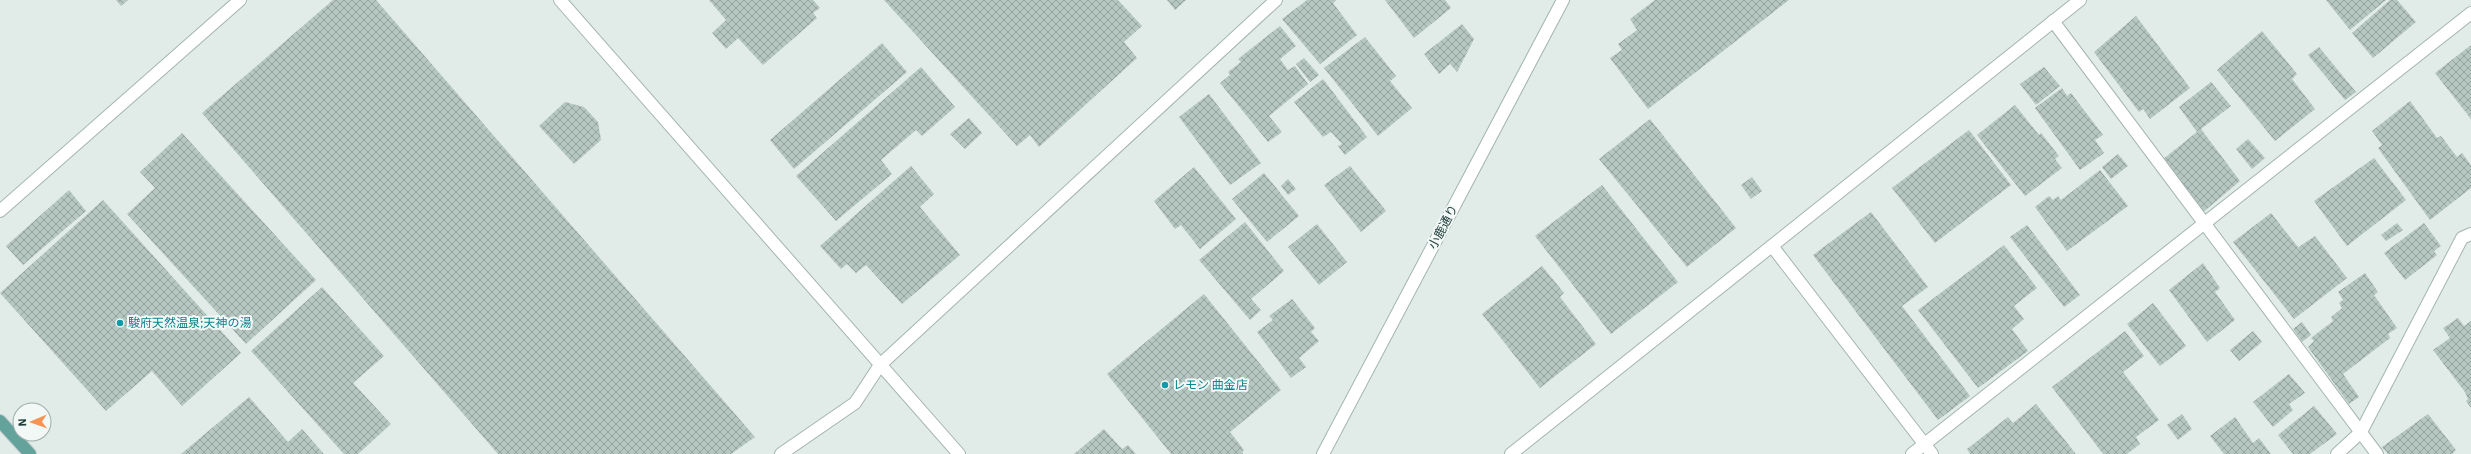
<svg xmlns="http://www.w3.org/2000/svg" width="2471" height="454" font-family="'IBM Plex Sans','Noto Sans JP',sans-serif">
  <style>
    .building { fill: url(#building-cross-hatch) }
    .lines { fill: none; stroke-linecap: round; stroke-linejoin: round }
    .minor-casing { stroke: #a3b4b1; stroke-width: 14 }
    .major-casing { stroke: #c1c9c8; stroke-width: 14 }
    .minor { stroke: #fff; stroke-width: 12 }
    .major { stroke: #63a39c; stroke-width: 12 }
    .culture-dot { fill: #0f9aa8; stroke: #f1f8f6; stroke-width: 1.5 }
    .labels { text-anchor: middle; stroke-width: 4; stroke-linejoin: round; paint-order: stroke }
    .street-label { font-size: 12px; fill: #203d3a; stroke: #f1f8f6 }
    .culture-label { font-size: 12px; fill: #0d838f; stroke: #f1f8f6; text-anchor: start }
  </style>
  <defs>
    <pattern id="building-cross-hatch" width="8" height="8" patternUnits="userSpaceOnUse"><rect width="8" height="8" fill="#b6c7c2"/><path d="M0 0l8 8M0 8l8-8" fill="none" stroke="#94a39f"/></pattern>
  </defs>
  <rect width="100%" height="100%" fill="#e1ece9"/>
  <g class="building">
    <polygon points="116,0 128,0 121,6"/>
    <polygon points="333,0 376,0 755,437 731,454 498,454 202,113"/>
    <polygon points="709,0 813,0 820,8 813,13 817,18 763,65 738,38 726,49 712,33 726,20"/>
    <polygon points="884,0 1118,0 1142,26 1124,42 1137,58 1039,147 1030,135 1017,146"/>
    <polygon points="1167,0 1186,0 1175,10"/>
    <polygon points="1307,0 1336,0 1333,3 1357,35 1320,64 1282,19"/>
    <polygon points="1385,0 1445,0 1451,8 1414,38"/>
    <polygon points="1655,0 1789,0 1648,109 1610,58 1622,50 1618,44 1637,30 1630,19"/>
    <polygon points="2326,0 2386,0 2350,30"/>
    <polygon points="2390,0 2397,0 2416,22 2373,58 2352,33"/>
    <polygon points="2136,16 2190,88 2150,119 2143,109 2139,112 2094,52"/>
    <polygon points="1462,24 1474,39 1457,72 1450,64 1439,74 1424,54"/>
    <polygon points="1280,26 1296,46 1280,59 1288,70 1295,66 1308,84 1269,116 1282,132 1268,142 1220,83 1230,75 1228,72 1241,62 1238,59"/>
    <polygon points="2262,31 2297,74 2292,79 2315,109 2275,141 2217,70"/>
    <polygon points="1365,37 1396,76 1390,81 1412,108 1378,136 1324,68"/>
    <polygon points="882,43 907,72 794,169 770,140"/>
    <polygon points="2471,45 2471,119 2435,73"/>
    <polygon points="2319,47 2356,92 2345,100 2308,55"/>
    <polygon points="1304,58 1319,75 1310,82 1296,64"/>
    <polygon points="921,67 955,107 922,136 916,130 881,160 892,174 836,221 796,176"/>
    <polygon points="2044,67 2060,86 2036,105 2020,84"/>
    <polygon points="1323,79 1367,137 1345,155 1338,146 1342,144 1331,132 1323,137 1294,102"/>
    <polygon points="2211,82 2231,106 2201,129 2240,181 2202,213 2162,160 2197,132 2179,107"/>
    <polygon points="2062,88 2067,96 2071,93 2103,135 2095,140 2104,153 2080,170 2035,108"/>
    <polygon points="1209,94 1261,163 1230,185 1179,117"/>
    <polygon points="2410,101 2437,138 2441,136 2457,157 2462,153 2471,165 2471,188 2430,220 2378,148 2382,145 2372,131"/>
    <polygon points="565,102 584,107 598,122 601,140 574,164 539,126"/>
    <polygon points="2015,105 2039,135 2041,133 2059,156 2055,159 2062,168 2025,196 1977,135"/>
    <polygon points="969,118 982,133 965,149 950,134"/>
    <polygon points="1650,119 1736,228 1687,267 1599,159"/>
    <polygon points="1969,130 2011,185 1935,243 1892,188"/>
    <polygon points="182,133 316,280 246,344 127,214 155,188 140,172"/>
    <polygon points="2248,139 2265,158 2252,169 2236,149"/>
    <polygon points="2118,154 2128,166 2111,179 2102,167"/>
    <polygon points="2374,158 2406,200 2347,246 2314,201"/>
    <polygon points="911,166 934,194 920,207 960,255 902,304 866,265 856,273 847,264 841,269 820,246"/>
    <polygon points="1350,166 1386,211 1361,232 1324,185"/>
    <polygon points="1194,167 1236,219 1200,249 1181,225 1175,229 1154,201"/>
    <polygon points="2100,170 2128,206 2067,251 2035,207 2049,196 2053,200 2058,196 2061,200"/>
    <polygon points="1264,173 1299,216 1267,242 1232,199"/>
    <polygon points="1752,177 1762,191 1751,199 1741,185"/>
    <polygon points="1288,179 1296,189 1288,195 1281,186"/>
    <polygon points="1602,185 1678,282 1611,334 1535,236"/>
    <polygon points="69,190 86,211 23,265 6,246"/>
    <polygon points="103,200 241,353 182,406 152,371 106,411 0,293"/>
    <polygon points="1871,212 1928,287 1902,306 1970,396 1938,420 1813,255"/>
    <polygon points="2271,213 2298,247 2291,252 2315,236 2347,278 2294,319 2233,242"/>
    <polygon points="1245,222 1284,271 1251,299 1261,310 1250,320 1199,260"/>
    <polygon points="2397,223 2403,230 2386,241 2381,235"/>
    <polygon points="2424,223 2441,246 2434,251 2437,255 2405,280 2384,253"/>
    <polygon points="1317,224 1347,262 1319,285 1288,247"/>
    <polygon points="2027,225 2080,295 2064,307 2010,237"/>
    <polygon points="2004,245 2037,288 2014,306 2024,319 2012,329 2028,351 1978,388 1918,310"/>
    <polygon points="2203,263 2220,288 2215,292 2235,320 2207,342 2169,290"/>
    <polygon points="1542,266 1564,293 1560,297 1596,344 1540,388 1482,314"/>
    <polygon points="2365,273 2378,292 2374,295 2397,328 2388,334 2390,338 2343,374 2359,397 2349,404 2308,347 2314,341 2311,338 2333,321 2331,317 2342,308 2339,303 2343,300 2338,292"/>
    <polygon points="322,287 384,356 353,383 391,424 358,454 344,454 251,351"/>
    <polygon points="1204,294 1281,390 1230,432 1244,450 1242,452 1243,454 1171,454 1107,374"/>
    <polygon points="1292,299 1315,328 1311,332 1319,341 1299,358 1306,367 1291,378 1257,332 1273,320 1269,316"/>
    <polygon points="2153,303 2186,346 2160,366 2127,324"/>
    <polygon points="2458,318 2464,326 2471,321 2471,408 2466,401 2468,399 2465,392 2433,350 2450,338 2443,328"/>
    <polygon points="2302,322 2311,335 2302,342 2293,329"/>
    <polygon points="2125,331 2144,356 2123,372 2159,420 2136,437 2140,444 2127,454 2103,454 2052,387"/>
    <polygon points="2253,331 2262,342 2239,361 2230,350"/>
    <polygon points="2289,374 2305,393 2289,404 2293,410 2273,427 2253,402"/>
    <polygon points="249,397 288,442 302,429 324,454 181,454"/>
    <polygon points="2036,404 2076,454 1970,454 1967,449 2008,417 2013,423"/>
    <polygon points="2314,406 2337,434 2310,454 2293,454 2278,435"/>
    <polygon points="2182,414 2192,429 2178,440 2167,425"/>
    <polygon points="2428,414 2456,450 2452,454 2388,454 2382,447"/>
    <polygon points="2235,417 2253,443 2259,438 2271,454 2224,454 2210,436"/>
    <polygon points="1104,429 1122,449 1128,445 1136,454 1074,454"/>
  </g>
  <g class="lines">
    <g class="minor-casing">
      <g id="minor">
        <polyline points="560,0 959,454"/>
        <polyline points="2053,21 2377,454"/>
        <polyline points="0,211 240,0"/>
        <polyline points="1772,246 1932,454"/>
        <polyline points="781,454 855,403 880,365 1276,0"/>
        <polyline points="1323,454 1563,0"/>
        <polyline points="1511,454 2080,0"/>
        <polyline points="1912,454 2471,13"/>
        <polyline points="2337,454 2361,432 2462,238 2471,234"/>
      </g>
    </g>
    <g class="major-casing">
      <polyline id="major" points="0,421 30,454"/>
    </g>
    <use href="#minor" class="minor"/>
    <use href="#major" class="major"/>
  </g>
  <g class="culture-dot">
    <circle cx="120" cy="323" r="4"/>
    <circle cx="1165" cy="385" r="4"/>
  </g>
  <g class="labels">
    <g class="street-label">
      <text transform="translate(1443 227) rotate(-62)" y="4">小鹿通り</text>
    </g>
    <g class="culture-label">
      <text x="128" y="327">駿府天然温泉;天神の湯</text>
      <text x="1173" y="389">レモン 曲金店</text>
    </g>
  </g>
  <g transform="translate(32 422) rotate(268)"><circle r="19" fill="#f1f8f6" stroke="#9dadab"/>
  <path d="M0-3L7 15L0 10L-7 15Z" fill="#f79353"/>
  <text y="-6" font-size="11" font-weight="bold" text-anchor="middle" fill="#203d3a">N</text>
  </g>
</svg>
